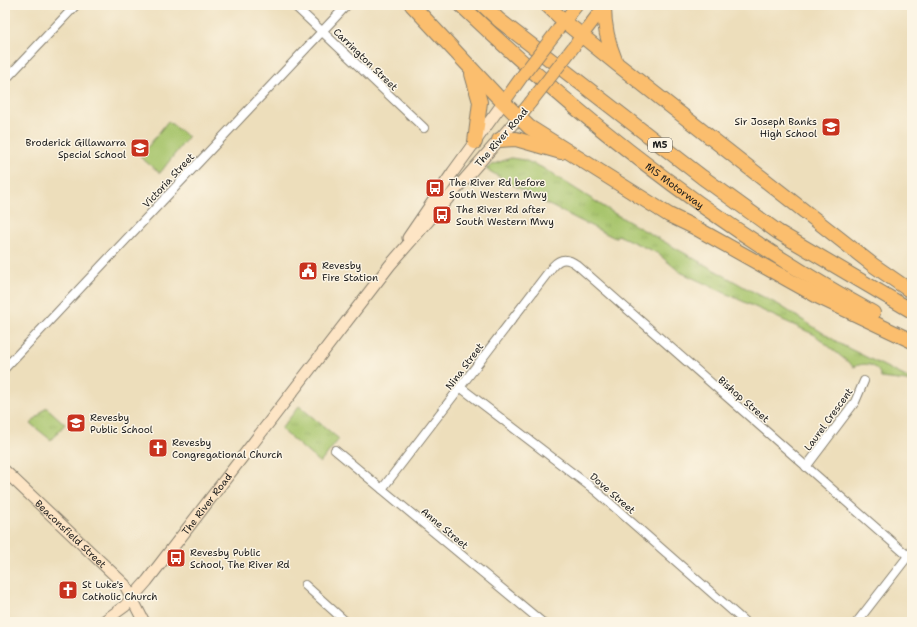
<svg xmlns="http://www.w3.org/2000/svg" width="917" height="627" font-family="'Shantell Sans',sans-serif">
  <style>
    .grass { fill: url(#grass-tufts); stroke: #627044 }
    .garden { fill: #a7c56c; stroke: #627044 }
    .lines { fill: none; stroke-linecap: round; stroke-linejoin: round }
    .street-casing { stroke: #847d6c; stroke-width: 10 }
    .secondary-casing { stroke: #847d6c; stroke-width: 13 }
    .primary-casing { stroke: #847d6c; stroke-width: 14 }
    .highway-casing { stroke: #847d6c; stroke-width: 16 }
    .street { stroke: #fff; stroke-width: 8 }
    .secondary { stroke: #fde5c5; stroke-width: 11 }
    .primary { stroke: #fbbe6e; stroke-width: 12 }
    .highway { stroke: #fbbe6e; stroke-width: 14 }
    .primary-bridge-casing { stroke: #847d6c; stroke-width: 14; stroke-linecap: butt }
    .primary-bridge { stroke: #fbbe6e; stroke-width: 12 }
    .labels { text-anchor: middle; stroke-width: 3; stroke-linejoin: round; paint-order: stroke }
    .shield { fill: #fcf5e5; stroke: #5f5d58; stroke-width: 1 }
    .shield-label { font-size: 9px; font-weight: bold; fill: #1c1c1c }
    .street-label { font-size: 10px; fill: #1c1c1c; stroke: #fcf5e5 }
    .poi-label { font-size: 10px; fill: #1c1c1c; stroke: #fcf5e5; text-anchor: start }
  </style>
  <defs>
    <pattern id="grass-tufts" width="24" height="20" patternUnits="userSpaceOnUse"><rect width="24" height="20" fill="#a7c56c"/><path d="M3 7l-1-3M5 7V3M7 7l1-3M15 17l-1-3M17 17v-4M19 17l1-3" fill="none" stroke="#8fa95d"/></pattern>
  </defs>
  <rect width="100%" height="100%" fill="#fcf5e5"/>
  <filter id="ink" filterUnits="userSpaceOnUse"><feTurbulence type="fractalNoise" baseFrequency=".025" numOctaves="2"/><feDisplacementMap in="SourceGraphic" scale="8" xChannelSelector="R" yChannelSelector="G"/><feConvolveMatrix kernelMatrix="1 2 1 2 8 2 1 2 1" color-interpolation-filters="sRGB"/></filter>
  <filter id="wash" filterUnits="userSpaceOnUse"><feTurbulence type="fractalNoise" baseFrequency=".012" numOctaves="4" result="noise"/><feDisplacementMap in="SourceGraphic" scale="16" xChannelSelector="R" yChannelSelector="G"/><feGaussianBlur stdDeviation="0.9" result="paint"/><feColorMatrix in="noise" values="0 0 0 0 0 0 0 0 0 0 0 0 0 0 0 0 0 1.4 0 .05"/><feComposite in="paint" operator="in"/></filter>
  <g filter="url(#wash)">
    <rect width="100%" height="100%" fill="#eddebb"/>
    <g class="grass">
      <path d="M511,158l13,2 17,7 76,48 129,73 33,17 63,40 70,35v3l-5,-2 -26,-3c-2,-13 -16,-17 -27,-11l-39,-32 -135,-63 -23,-19 -39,-18 -3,3 -78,-39 -51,-30 8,-5z"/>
      <polygon points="299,406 339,439 320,463 281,429"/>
      <polygon points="46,407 65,424 51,440 31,424"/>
    </g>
    <polygon class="garden" points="168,121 188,137 160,173 140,157"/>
  </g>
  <g filter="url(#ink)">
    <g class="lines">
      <g class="street-casing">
        <g id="street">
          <polyline points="294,5 424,128"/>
          <polyline points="5,80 76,5"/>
          <polyline points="5,368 347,5"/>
          <polyline points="460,387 596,491 745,622"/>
          <polyline points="335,450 542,622"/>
          <polyline points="806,467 855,402 864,381"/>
          <path d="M382,489l171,-223c8,-9 15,-8 24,-1l331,291"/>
          <polyline points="305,585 346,622"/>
          <polyline points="857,622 912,551"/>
        </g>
      </g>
      <g class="secondary-casing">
        <g id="secondary">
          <polyline points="408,238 453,172 503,103"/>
          <path id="s1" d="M5,471l120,114 19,37"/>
          <path id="s2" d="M103,622l22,-16 22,-25 243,-316 128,-147"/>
        </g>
      </g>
      <g class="primary-casing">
        <g id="primary">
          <polyline points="559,28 577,5"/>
          <polyline points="577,42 605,5"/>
          <polyline points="503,103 523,75"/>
          <polyline points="518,118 530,103"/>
        </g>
      </g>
      <g class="highway-casing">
        <g id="highway">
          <polyline points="412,5 496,95 529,127 669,215 694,227 819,297 912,341"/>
          <path id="s3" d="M461,5c123,118 263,226 412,308"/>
          <polyline points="483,5 499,20 702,177 778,232 912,311"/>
          <polyline points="547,5 565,22 617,64 873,265 912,292"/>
          <path d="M604,6c0,20 3,35 11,54"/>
          <polyline points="472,74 480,102 475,142"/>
          <polyline points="499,140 516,139 561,152"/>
        </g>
      </g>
      <use href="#street" class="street"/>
      <use href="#secondary" class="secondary"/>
      <use href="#primary" class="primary"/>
      <use href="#highway" class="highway"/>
      <g class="primary-bridge-casing">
        <g id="primary-bridge">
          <polyline points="523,75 557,31"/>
          <polyline points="530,103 575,45"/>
        </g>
      </g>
      <use href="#primary-bridge" class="primary-bridge"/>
    </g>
  </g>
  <defs>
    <g id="school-square" transform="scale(1)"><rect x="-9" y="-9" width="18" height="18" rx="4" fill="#c8321e" stroke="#fcf5e5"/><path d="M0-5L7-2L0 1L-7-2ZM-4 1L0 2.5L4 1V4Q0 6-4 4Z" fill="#fff"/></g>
    <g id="bus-square" transform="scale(1)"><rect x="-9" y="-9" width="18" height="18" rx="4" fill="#c8321e" stroke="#fcf5e5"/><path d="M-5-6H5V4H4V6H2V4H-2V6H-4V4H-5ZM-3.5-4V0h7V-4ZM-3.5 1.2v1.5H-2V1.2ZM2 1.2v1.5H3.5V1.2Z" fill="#fff"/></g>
    <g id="civic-square" transform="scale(1)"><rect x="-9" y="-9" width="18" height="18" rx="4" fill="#c8321e" stroke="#fcf5e5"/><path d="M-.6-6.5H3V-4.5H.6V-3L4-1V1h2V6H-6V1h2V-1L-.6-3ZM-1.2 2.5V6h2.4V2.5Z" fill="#fff"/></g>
    <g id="church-square" transform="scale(1)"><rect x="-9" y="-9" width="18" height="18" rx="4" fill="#c8321e" stroke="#fcf5e5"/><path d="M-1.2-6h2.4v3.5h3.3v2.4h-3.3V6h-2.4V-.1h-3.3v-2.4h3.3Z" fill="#fff"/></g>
  </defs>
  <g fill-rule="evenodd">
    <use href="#school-square" x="831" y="127"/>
    <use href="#school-square" x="140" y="148"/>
    <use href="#bus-square" x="435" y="188"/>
    <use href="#bus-square" x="442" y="215"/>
    <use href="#civic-square" x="308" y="271"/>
    <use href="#school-square" x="76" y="423"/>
    <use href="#church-square" x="158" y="448"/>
    <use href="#bus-square" x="176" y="558"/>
    <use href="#church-square" x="68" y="590"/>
  </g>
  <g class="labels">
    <rect class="shield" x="648" y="138" width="24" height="14" rx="3"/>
    <g class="shield-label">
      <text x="660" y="148">M5</text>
    </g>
    <g class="street-label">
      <text transform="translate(366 59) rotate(44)" y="4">Carrington Street</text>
      <text transform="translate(501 137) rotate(-49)" y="4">The River Road</text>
      <text transform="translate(168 180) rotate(-47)" y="4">Victoria Street</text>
      <text dy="4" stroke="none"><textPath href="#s3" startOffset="280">M5 Motorway</textPath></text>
      <text transform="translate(464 366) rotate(-53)" y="4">Nina Street</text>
      <text transform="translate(744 399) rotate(41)" y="4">Bishop Street</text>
      <text transform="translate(828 419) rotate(-54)" y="4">Laurel Crescent</text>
      <text transform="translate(613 493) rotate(41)" y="4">Dove Street</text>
      <text dy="4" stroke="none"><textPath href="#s2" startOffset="158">The River Road</textPath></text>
      <text transform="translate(445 528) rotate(40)" y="4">Anne Street</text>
      <text dy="4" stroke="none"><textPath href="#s1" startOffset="91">Beaconsfield Street</textPath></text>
    </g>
    <g class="poi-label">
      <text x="817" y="125" text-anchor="end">Sir Joseph Banks<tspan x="817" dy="12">High School</tspan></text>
      <text x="126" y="146" text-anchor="end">Broderick Gillawarra<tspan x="126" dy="12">Special School</tspan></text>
      <text x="449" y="186">The River Rd before<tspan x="449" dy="12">South Western Mwy</tspan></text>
      <text x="456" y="213">The River Rd after<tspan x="456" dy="12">South Western Mwy</tspan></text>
      <text x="322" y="269">Revesby<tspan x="322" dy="12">Fire Station</tspan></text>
      <text x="90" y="421">Revesby<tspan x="90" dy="12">Public School</tspan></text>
      <text x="172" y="446">Revesby<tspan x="172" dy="12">Congregational Church</tspan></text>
      <text x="190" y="556">Revesby Public<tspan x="190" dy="12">School, The River Rd</tspan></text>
      <text x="82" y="588">St Luke's<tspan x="82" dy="12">Catholic Church</tspan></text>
    </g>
  </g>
  <rect width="917" height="627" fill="none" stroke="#fcf5e5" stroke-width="20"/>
</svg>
